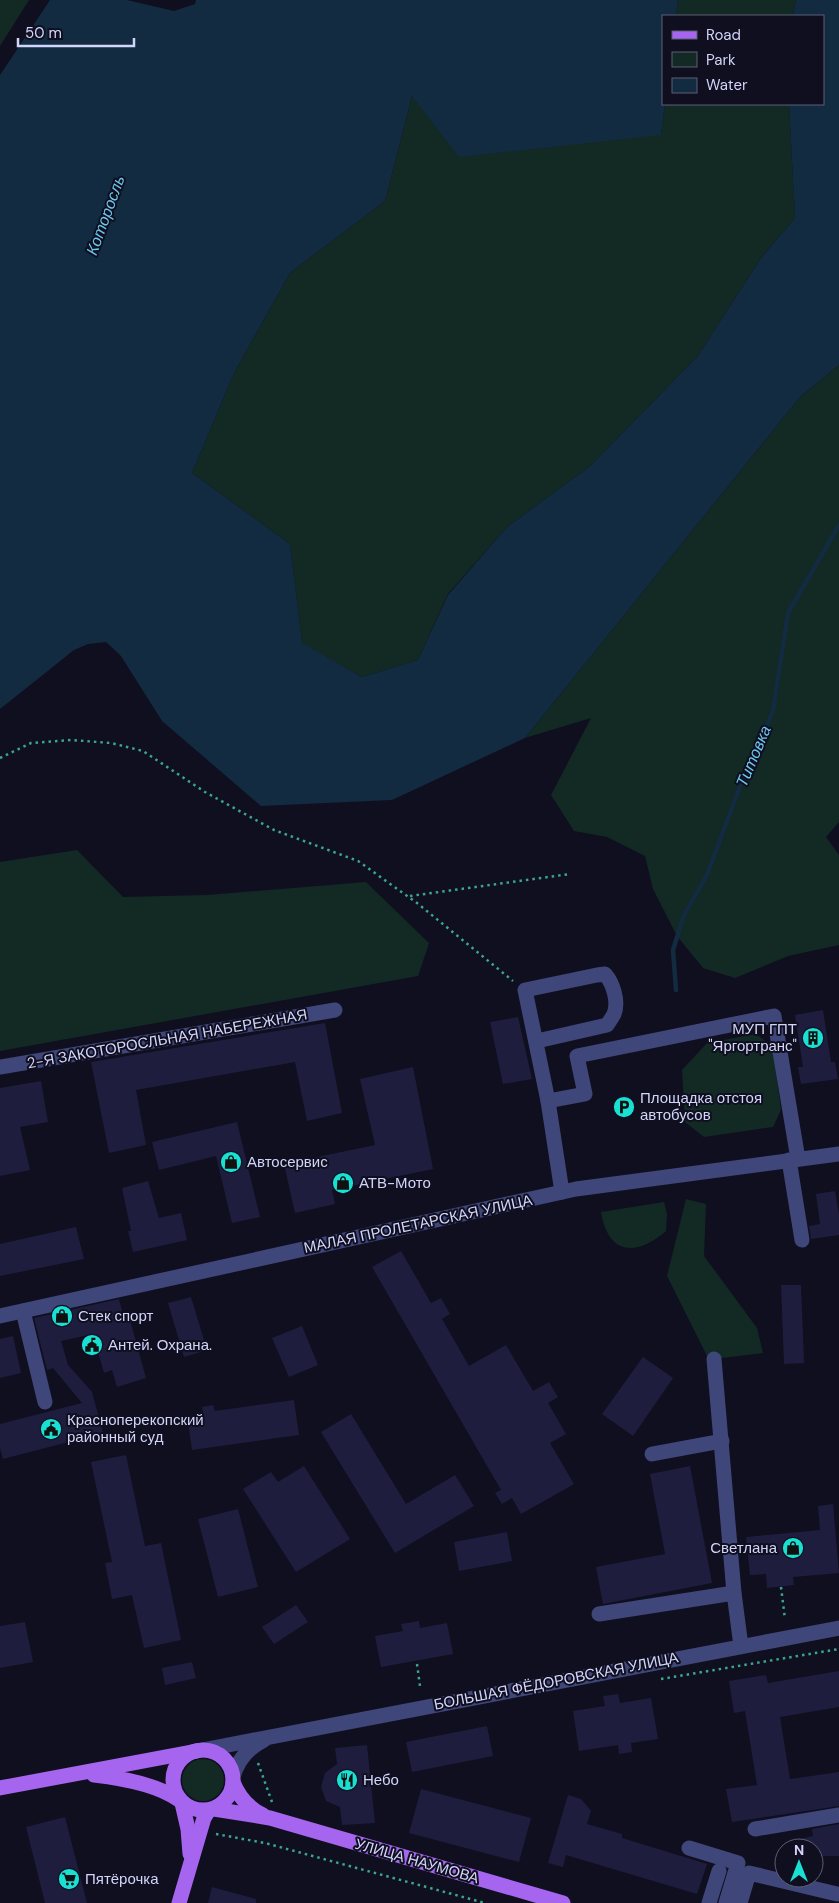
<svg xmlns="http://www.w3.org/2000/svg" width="839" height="1903" font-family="'DM Sans',sans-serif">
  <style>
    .green { fill: #132924 }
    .water { fill: #122b40 }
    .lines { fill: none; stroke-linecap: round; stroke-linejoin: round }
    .stream { stroke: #122b40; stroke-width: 4.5 }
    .building { fill: #1f1d3e }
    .path { stroke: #3ba68e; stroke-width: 2.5; stroke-dasharray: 2.5 4; stroke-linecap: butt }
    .minor { stroke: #3f4679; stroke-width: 15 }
    .major { stroke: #a565ee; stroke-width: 15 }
    .labels { text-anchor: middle; stroke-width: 4; stroke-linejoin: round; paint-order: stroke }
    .poi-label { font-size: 15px; fill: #d2d4fa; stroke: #0f0f1f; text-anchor: start }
    .street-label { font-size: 15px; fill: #d2d4fa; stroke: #0f0f1f }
    .water-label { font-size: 16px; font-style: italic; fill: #6cc7ef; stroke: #0f0f1f }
  </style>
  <rect width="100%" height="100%" fill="#0f0f1f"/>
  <g class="green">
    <polygon points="0,0 29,0 0,46"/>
    <polygon points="678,0 796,0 793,16 676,16"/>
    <polygon points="412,96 661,135 665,104 789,104 795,218 761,258 697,357 590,466 507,527 448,594 418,660 362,677 302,644 290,544 192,473 234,373 290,273 385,201"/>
    <polygon points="839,365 839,822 826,837 839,855 839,945 788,956 735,978 703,968 677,936 653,889 645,856 607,837 574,831 551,795 591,718 525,738 800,397"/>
    <polygon points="77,850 123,897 207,895 366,882 429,943 418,976 0,1051 0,862"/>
    <polygon points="756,1034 773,1047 781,1110 773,1127 704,1137 685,1122 682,1070 707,1043"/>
    <polygon points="686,1199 706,1204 704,1256 757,1328 763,1353 714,1359 708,1358 667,1276"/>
    <path d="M664,1202l3,12 -1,17c-30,26 -58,24 -65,-19z"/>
    <circle cx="203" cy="1780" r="21"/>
  </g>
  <polygon class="water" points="50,0 127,0 174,11 195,4 196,0 678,0 676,16 663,16 663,104 665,104 661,135 459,157 412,96 385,201 290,273 234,373 192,473 290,544 302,643 362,677 418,660 448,595 507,527 590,466 697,357 761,258 795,218 789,104 823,104 823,16 793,16 796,0 839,0 839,365 800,397 525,738 392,800 261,806 162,721 121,656 106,642 88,644 74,650 0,709 0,75"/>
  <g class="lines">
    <polyline class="stream" points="676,990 673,950 684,915 707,875 740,786 773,711 788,613 839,525"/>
  </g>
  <g class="building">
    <polygon points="823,1010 831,1062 835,1062 838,1079 801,1084 798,1067 803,1067 795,1015"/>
    <polygon points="518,1017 532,1079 503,1084 490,1022"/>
    <polygon points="325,1023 342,1113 307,1121 295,1062 136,1090 146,1145 109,1153 91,1062"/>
    <polygon points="413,1067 433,1169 332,1190 335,1204 295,1213 284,1164 375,1145 360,1079"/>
    <polygon points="41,1081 48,1122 20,1127 30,1170 0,1176 0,1088"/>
    <polygon points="237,1122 260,1217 232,1223 216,1156 159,1170 152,1142"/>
    <polygon points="148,1181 159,1218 181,1213 187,1240 133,1252 128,1231 131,1231 122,1188"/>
    <polygon points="835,1191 839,1215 839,1235 811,1239 809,1226 820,1224 816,1194"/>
    <polygon points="76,1227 84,1259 0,1276 0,1244"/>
    <polygon points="401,1251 431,1303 441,1298 450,1314 442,1319 469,1366 506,1345 533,1391 549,1382 558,1397 548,1403 566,1434 550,1443 574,1484 521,1514 512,1498 502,1504 495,1493 501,1490 372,1267"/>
    <polygon points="781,1285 801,1285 804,1363 784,1364"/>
    <polygon points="191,1297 207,1350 184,1357 168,1303"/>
    <polygon points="119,1299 125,1322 130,1320 146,1378 117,1387 112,1370 104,1373 93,1334 61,1341 68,1365 92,1392 103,1433 3,1459 0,1448 0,1424 82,1403 53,1368 47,1370 34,1318"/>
    <polygon points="302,1326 318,1365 289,1377 272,1338"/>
    <polygon points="13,1336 21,1373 0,1378 0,1339"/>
    <polygon points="643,1357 673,1378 633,1436 602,1414"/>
    <polygon points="294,1400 299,1435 192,1450 188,1422 204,1419 202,1407 213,1405 215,1411"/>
    <polygon points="351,1414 406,1504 455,1475 474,1506 395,1553 321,1432"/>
    <polygon points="126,1455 145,1546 161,1543 181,1640 144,1648 132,1595 112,1599 105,1563 112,1562 91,1462"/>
    <polygon points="304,1466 350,1539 296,1572 243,1489 271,1472 278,1482"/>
    <polygon points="690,1466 712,1583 603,1604 596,1567 665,1554 650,1474"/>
    <polygon points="833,1504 839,1573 793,1577 794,1585 767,1588 766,1574 750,1575 746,1537 820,1530 818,1506"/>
    <polygon points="238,1509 258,1587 218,1597 198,1519"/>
    <polygon points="507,1532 512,1561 459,1571 454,1542"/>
    <polygon points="296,1605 308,1622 274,1644 262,1627"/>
    <polygon points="419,1621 420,1628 447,1623 453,1654 381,1667 375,1636 403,1631 401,1624"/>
    <polygon points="25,1622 33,1662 0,1668 0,1626"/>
    <polygon points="192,1662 196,1678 165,1685 162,1668"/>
    <polygon points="839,1671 839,1707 780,1717 790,1779 839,1772 839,1806 732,1822 726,1789 757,1785 745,1711 734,1713 729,1681 766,1675 768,1683"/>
    <polygon points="618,1694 620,1703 651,1698 658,1739 631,1743 632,1752 619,1754 618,1745 579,1751 573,1711 605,1706 603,1696"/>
    <polygon points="487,1726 493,1756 412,1772 406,1742"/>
    <polygon points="367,1745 375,1823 342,1825 340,1807 326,1801 321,1787 325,1773 337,1764 335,1748"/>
    <polygon points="421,1789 531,1818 519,1862 409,1833"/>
    <polygon points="568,1795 581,1799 591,1811 587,1824 622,1834 622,1838 707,1864 697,1894 566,1855 563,1867 548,1863"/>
    <polygon points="65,1817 87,1903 45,1903 26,1827"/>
    <polygon points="839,1824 839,1856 814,1856 814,1848 785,1848 784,1843 813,1836 812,1829"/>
    <polygon points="212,1887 256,1899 256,1903 208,1903"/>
  </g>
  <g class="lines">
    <g class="path">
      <polyline points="0,758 31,743 72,740 111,743 143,751 205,792 274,830 358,861 417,903 513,981"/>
      <polyline points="410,896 570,874"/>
      <polyline points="781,1587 785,1619"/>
      <polyline points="417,1664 420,1686"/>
      <polyline points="661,1679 839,1649"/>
      <polyline points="258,1763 272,1802"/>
      <polyline points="216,1834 265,1843 485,1903"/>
    </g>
    <g class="minor">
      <path d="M537,1041l70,-16c2,-3 5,-7 7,-11 5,-12 -1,-31 -9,-40l-8,1 -72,15 23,111"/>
      <polyline points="0,1067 335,1010"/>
      <polyline points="789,1160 802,1240"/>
      <polyline points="562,1192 548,1101 585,1094 577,1056 774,1016 798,1159"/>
      <polyline points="23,1311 45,1402"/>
      <polyline points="0,1316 576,1189 839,1154"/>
      <polyline points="714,1359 734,1593 741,1646"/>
      <polyline points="652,1454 722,1441"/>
      <polyline points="599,1614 734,1593"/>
      <polyline points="197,1751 839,1628"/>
      <path d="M233,1777c5,-18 15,-29 31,-37"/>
      <polyline points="755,1829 839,1815"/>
      <polyline points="689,1848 738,1863 726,1903"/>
      <polyline points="709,1903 719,1871"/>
      <polyline points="740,1903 749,1873 837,1894"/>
    </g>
    <g class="major">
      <circle cx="203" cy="1780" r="30"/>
      <path d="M94,1775c26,3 63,9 85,25"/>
      <path d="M233,1782c6,15 15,26 30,33"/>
      <polyline points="0,1788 197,1751"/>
      <polyline points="182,1803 188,1829 190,1854"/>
      <polyline points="214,1809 270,1818 563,1903"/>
      <polyline points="179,1903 204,1818 209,1810"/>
    </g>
  </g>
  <defs>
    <g id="building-disc" transform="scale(1.125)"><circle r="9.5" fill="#19e0d3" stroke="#0f0f1f"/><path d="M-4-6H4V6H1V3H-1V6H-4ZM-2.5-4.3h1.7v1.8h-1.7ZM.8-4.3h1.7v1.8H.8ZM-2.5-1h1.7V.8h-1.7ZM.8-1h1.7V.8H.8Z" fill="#111"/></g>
    <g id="parking-disc" transform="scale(1.125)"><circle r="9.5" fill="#19e0d3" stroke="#0f0f1f"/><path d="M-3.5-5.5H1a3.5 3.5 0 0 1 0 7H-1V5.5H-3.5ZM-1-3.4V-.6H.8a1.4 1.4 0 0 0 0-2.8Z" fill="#111"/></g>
    <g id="shop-disc" transform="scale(1.125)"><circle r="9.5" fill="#19e0d3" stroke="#0f0f1f"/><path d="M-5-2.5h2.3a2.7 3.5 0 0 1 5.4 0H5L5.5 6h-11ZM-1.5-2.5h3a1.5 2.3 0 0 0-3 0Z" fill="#111"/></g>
    <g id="civic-disc" transform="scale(1.125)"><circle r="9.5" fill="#19e0d3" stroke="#0f0f1f"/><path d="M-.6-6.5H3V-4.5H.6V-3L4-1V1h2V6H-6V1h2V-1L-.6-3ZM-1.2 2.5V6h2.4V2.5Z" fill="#111"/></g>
    <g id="restaurant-disc" transform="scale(1.125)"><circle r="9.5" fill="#19e0d3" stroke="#0f0f1f"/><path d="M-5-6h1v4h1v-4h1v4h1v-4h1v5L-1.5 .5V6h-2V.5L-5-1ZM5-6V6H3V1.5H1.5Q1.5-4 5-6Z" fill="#111"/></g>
    <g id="supermarket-disc" transform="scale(1.125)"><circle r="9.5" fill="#19e0d3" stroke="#0f0f1f"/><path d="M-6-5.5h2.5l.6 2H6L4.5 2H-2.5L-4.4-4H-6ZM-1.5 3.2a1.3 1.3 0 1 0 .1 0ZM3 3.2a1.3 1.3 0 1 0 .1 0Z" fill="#111"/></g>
  </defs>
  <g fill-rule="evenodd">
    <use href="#building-disc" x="813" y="1038"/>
    <use href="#parking-disc" x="624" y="1107"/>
    <use href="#shop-disc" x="231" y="1162"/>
    <use href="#shop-disc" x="343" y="1183"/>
    <use href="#shop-disc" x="62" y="1316"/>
    <use href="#civic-disc" x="92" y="1345"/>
    <use href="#civic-disc" x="51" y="1429"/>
    <use href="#shop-disc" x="793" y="1548"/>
    <use href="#restaurant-disc" x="347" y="1780"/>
    <use href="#supermarket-disc" x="69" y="1879"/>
  </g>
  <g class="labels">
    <g class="poi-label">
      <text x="797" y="1034" text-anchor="end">МУП ГПТ<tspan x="797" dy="17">"Яргортранс"</tspan></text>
      <text x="640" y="1103">Площадка отстоя<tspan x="640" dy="17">автобусов</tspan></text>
      <text x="247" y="1167">Автосервис</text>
      <text x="359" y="1188">АТВ-Мото</text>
      <text x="78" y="1321">Стек спорт</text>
      <text x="108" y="1350">Антей. Охрана.</text>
      <text x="67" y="1425">Красноперекопский<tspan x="67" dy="17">районный суд</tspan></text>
      <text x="777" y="1553" text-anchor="end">Светлана</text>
      <text x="363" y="1785">Небо</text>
      <text x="85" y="1884">Пятёрочка</text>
    </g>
    <g class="street-label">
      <text transform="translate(167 1039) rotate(-10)" y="5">2-Я ЗАКОТОРОСЛЬНАЯ НАБЕРЕЖНАЯ</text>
      <text transform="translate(418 1224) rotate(-12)" y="5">МАЛАЯ ПРОЛЕТАРСКАЯ УЛИЦА</text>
      <text transform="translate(556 1681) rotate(-11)" y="5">БОЛЬШАЯ ФЁДОРОВСКАЯ УЛИЦА</text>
      <text transform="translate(417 1861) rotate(16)" y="5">УЛИЦА НАУМОВА</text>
    </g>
    <g class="water-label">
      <text transform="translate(105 215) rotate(-70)" y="6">Которосль</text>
      <text transform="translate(753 756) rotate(-67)" y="6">Титовка</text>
    </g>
  </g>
  <rect x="662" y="15" width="162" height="90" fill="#0f0f1f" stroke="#5d5e77"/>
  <rect x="672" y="31" width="25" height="8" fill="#a565ee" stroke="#5d5e77"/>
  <text x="706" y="40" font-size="15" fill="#d2d4fa">Road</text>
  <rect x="672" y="52" width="25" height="15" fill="#132924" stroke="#5d5e77"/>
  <text x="706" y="65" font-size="15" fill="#d2d4fa">Park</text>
  <rect x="672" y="78" width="25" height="15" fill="#122b40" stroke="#5d5e77"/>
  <text x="706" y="90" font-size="15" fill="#d2d4fa">Water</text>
  <g transform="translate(799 1863)"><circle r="24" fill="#0f0f1f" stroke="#5d5e77"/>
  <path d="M0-4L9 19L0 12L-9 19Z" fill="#19e0d3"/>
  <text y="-8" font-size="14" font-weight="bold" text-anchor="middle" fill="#d2d4fa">N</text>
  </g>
  <path d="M18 38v8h116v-8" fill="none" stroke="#d2d4fa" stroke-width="2.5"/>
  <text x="25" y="38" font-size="15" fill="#d2d4fa" stroke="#0f0f1f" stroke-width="4" paint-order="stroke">50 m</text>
</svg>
